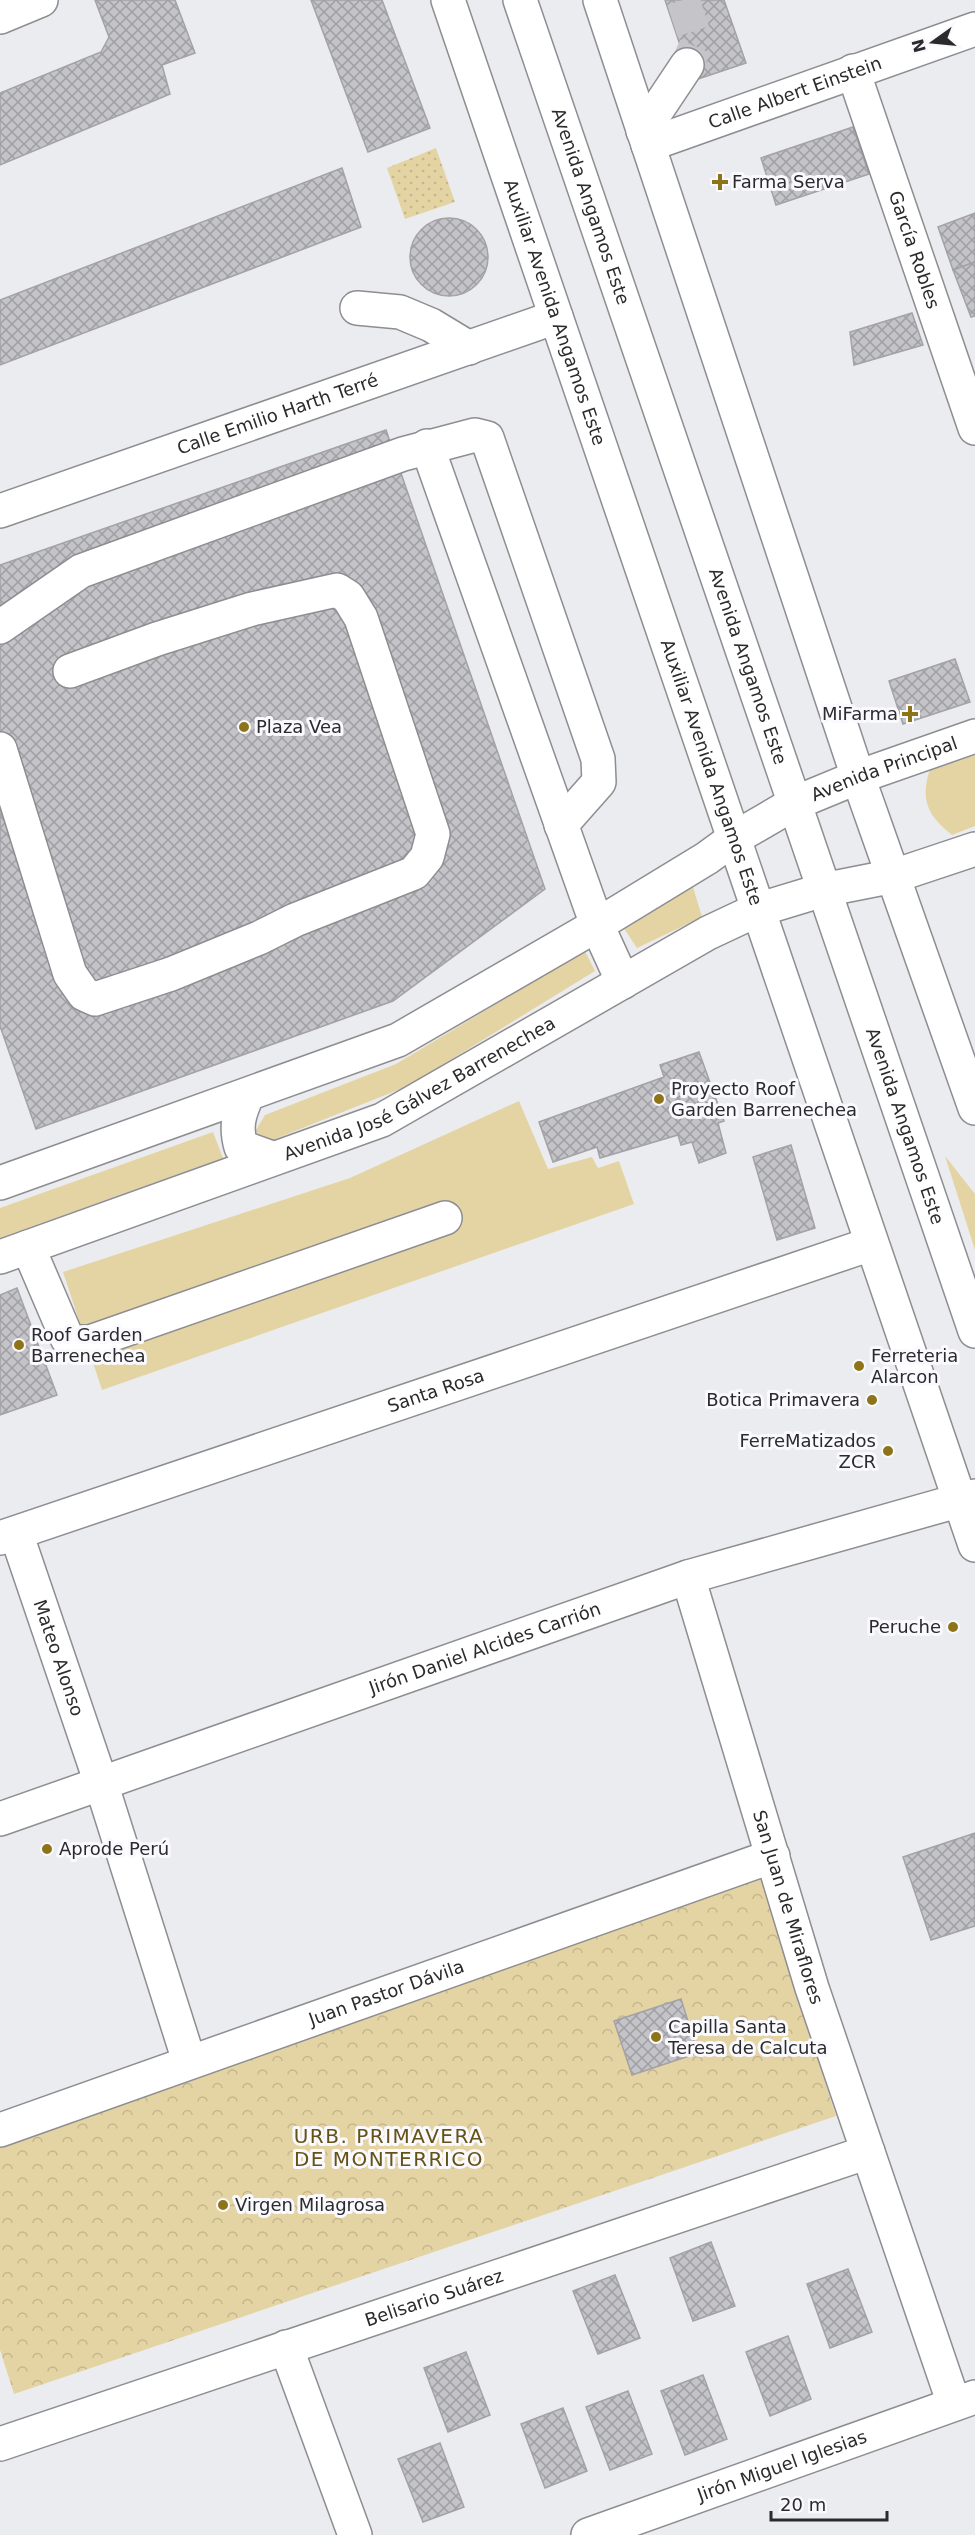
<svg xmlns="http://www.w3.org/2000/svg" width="975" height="2535" font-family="'DejaVu Sans',sans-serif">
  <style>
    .grass { fill: #e5d4a3 }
    .forest { fill: url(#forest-crowns) }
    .garden { fill: url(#garden-dots) }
    .building { fill: url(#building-cross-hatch); stroke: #a2a2a7; stroke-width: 1.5 }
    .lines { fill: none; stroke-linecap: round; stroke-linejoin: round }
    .minor-tunnel { stroke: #c5c5c9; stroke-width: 33; stroke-dasharray: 33 16; stroke-linecap: butt }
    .minor-casing { stroke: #8d8d92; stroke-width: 36 }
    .major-casing { stroke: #8d8d92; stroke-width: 36 }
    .minor { stroke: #fff; stroke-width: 33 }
    .major { stroke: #fff; stroke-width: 33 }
    .poi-dot { fill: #8e7419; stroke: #f9f9fe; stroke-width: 2 }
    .labels { text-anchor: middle; stroke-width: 6; stroke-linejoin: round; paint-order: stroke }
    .street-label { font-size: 18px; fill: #2b2b2d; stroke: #f9f9fe }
    .poi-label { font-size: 18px; fill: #2b2b2d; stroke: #f9f9fe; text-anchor: start }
    .neighbourhood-label { font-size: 20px; letter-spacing: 1.5px; fill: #645216; stroke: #f9f9fe }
  </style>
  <defs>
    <pattern id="forest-crowns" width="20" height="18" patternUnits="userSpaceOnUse" patternTransform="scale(1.5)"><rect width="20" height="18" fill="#e5d4a3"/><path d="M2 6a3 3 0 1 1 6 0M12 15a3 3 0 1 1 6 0" fill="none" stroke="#c5b68d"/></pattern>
    <pattern id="garden-dots" width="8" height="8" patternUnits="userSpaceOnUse" patternTransform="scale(1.5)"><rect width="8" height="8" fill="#e5d4a3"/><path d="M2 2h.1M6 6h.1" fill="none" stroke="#c5b68d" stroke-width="1.8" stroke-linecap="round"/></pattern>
    <pattern id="building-cross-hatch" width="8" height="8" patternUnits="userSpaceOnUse" patternTransform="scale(1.5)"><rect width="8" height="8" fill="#c3c3c8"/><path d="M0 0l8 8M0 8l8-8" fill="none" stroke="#9f9fa3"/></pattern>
  </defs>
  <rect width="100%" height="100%" fill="#ebecf0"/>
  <g class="grass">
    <path d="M975,754v72l-23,9c-25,-20 -32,-35 -22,-66z"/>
    <polygon points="693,887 702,917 637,948 623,927"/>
    <polygon points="585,951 595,971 408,1086 270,1141 258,1139 256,1130 265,1115 396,1064"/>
    <polygon points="519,1101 548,1169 592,1157 598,1168 619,1161 634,1204 102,1390 63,1272 350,1178"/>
    <polygon points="213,1132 223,1158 0,1238 0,1208"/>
    <polygon points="945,1156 975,1194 975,1250"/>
  </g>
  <polygon class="forest" points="759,1872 836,2116 14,2394 0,2350 0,2146"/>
  <polygon class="garden" points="436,148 455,202 405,219 387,168"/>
  <g class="building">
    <polygon points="95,0 175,0 195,53 162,65 170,94 0,165 0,93 101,52 109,37"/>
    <polygon points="311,0 382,0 430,128 368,152"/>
    <polygon points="665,0 724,0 746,63 692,81"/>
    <polygon points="853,127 869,174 776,205 761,158"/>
    <polygon points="342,168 361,227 0,365 0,300"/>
    <polygon points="975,213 975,262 953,270 938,227"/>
    <circle cx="449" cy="257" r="39"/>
    <polygon points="975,262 975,316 971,317 953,270"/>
    <polygon points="912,313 923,345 854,365 850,332"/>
    <polygon points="386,430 545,889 393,1001 36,1129 0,1026 0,565"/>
    <polygon points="955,659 970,702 903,724 889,681"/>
    <polygon points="699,1052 724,1121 718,1123 726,1153 699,1163 692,1142 681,1145 678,1135 600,1158 597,1147 553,1162 539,1122 664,1077 660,1065"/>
    <polygon points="791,1145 815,1228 777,1240 753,1157"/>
    <polygon points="17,1288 57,1395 0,1415 0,1295"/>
    <polygon points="975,1833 975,1926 931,1940 903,1857"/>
    <polygon points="681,1999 698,2053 632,2075 614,2021"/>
    <polygon points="711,2242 735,2306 693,2321 670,2258"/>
    <polygon points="848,2269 872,2332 830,2348 807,2284"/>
    <polygon points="615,2275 640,2338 598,2354 573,2291"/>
    <polygon points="788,2336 811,2399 770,2416 746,2352"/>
    <polygon points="466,2352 490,2415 448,2432 424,2368"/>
    <polygon points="703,2375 727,2439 685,2455 661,2391"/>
    <polygon points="628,2391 652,2454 610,2470 586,2407"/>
    <polygon points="563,2408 587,2471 545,2488 521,2424"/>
    <polygon points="440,2443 464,2507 423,2522 398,2459"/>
  </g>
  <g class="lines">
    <polyline class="minor-tunnel" points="683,0 697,43 687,65"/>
    <g class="minor-casing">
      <g id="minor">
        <path id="s1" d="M448,0l527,1545"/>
        <polyline points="0,17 41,0"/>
        <path id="s2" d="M853,71l122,357"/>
        <polyline points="643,131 687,65"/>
        <path id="s3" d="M648,145l327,-116"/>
        <polyline points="357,308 400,312 431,325 469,348"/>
        <polyline points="427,446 597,925"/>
        <path id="s4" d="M0,511l556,-194"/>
        <polyline points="0,627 81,571 403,454 475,435 487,438 598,759 599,782 561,825"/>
        <polyline points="0,749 70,974 84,994 95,999 171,974 259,938 295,920 414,873 427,857 433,834 361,618 348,597 337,590 252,609 157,639 70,671"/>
        <polyline points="28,1247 67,1338 74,1342 90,1342 445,1218"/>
        <path id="s5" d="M16,1533l85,250 88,278"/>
        <path id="s6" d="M0,1538l871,-294"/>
        <path id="s7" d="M688,1577l124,411 142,416"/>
        <path id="s8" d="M0,1819l688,-242 287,-81"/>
        <path id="s9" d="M0,2130l773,-274"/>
        <polyline points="286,2347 355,2535"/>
        <path id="s10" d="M0,2444l868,-292"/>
        <path id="s11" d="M588,2535l387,-138"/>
      </g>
    </g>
    <g class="major-casing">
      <g id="major">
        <path id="s12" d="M520,0l455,1331"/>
        <polyline points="600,0 858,777 975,1108"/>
        <polyline points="597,925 623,982"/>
        <path d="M247,1096c-8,18 -12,30 -6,51l31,11"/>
        <path id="s13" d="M0,1183l398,-143 199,-115 110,-67 26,-19 62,-36 63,-26 117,-41"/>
        <path id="s14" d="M0,1257l382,-137 326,-187 49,-23 66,-20 71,-14 81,-27"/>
      </g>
    </g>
    <use href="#minor" class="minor"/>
    <use href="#major" class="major"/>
  </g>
  <g class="poi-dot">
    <path d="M717 173h6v6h6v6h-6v6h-6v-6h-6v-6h6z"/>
    <path d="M907 705h6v6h6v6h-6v6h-6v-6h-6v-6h6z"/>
    <circle cx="244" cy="727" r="6"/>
    <circle cx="659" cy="1099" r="6"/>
    <circle cx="19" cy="1345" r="6"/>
    <circle cx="859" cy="1366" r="6"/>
    <circle cx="872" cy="1400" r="6"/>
    <circle cx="888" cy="1451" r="6"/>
    <circle cx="953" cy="1627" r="6"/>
    <circle cx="47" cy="1849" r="6"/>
    <circle cx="656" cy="2037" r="6"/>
    <circle cx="223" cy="2205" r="6"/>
  </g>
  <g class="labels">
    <g class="street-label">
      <text dy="6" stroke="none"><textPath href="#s3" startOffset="156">Calle Albert Einstein</textPath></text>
      <text dy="6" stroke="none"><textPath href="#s12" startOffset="218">Avenida Angamos Este</textPath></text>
      <text dy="6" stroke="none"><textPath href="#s2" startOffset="189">García Robles</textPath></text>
      <text dy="6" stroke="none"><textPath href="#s1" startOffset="330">Auxiliar Avenida Angamos Este</textPath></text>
      <text dy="6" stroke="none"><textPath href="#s4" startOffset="294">Calle Emilio Harth Terré</textPath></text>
      <text dy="6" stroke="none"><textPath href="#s12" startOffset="704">Avenida Angamos Este</textPath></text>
      <text dy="6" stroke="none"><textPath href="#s13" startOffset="981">Avenida Principal</textPath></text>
      <text dy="6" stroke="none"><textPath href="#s1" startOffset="816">Auxiliar Avenida Angamos Este</textPath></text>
      <text dy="6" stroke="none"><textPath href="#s14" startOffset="453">Avenida José Gálvez Barrenechea</textPath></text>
      <text dy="6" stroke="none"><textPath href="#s12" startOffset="1190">Avenida Angamos Este</textPath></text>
      <text dy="6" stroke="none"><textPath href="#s6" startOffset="460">Santa Rosa</textPath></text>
      <text dy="6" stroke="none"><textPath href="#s8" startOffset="514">Jirón Daniel Alcides Carrión</textPath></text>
      <text dy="6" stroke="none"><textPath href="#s5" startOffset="132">Mateo Alonso</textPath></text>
      <text dy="6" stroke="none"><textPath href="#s7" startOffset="345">San Juan de Miraflores</textPath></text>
      <text dy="6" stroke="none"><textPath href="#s9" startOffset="410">Juan Pastor Dávila</textPath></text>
      <text dy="6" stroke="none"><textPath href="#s10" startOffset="458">Belisario Suárez</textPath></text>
      <text dy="6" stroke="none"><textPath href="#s11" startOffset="206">Jirón Miguel Iglesias</textPath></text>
    </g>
    <g class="poi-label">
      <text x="732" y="188">Farma Serva</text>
      <text x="898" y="720" text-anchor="end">MiFarma</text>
      <text x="256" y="733">Plaza Vea</text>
      <text x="671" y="1095">Proyecto Roof<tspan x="671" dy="21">Garden Barrenechea</tspan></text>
      <text x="31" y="1341">Roof Garden<tspan x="31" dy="21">Barrenechea</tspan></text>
      <text x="871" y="1362">Ferreteria<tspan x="871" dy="21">Alarcon</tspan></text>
      <text x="860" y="1406" text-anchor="end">Botica Primavera</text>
      <text x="876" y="1447" text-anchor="end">FerreMatizados<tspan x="876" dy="21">ZCR</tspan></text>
      <text x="941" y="1633" text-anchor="end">Peruche</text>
      <text x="59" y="1855">Aprode Perú</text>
      <text x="668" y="2033">Capilla Santa<tspan x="668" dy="21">Teresa de Calcuta</tspan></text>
      <text x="235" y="2211">Virgen Milagrosa</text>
    </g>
    <g class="neighbourhood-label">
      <text x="389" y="2143">URB. PRIMAVERA<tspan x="389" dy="23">DE MONTERRICO</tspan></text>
    </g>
  </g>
  <g transform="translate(933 42) rotate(255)" stroke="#f9f9fe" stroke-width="4.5" paint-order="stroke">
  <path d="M0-4.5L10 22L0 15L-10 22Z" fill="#2b2b2d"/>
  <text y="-9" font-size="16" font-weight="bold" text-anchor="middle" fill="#2b2b2d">N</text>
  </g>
  <path d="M771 2511v9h116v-9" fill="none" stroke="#2b2b2d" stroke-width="3"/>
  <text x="780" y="2511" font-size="18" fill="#2b2b2d" stroke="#f9f9fe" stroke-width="4.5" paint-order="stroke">20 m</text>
</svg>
